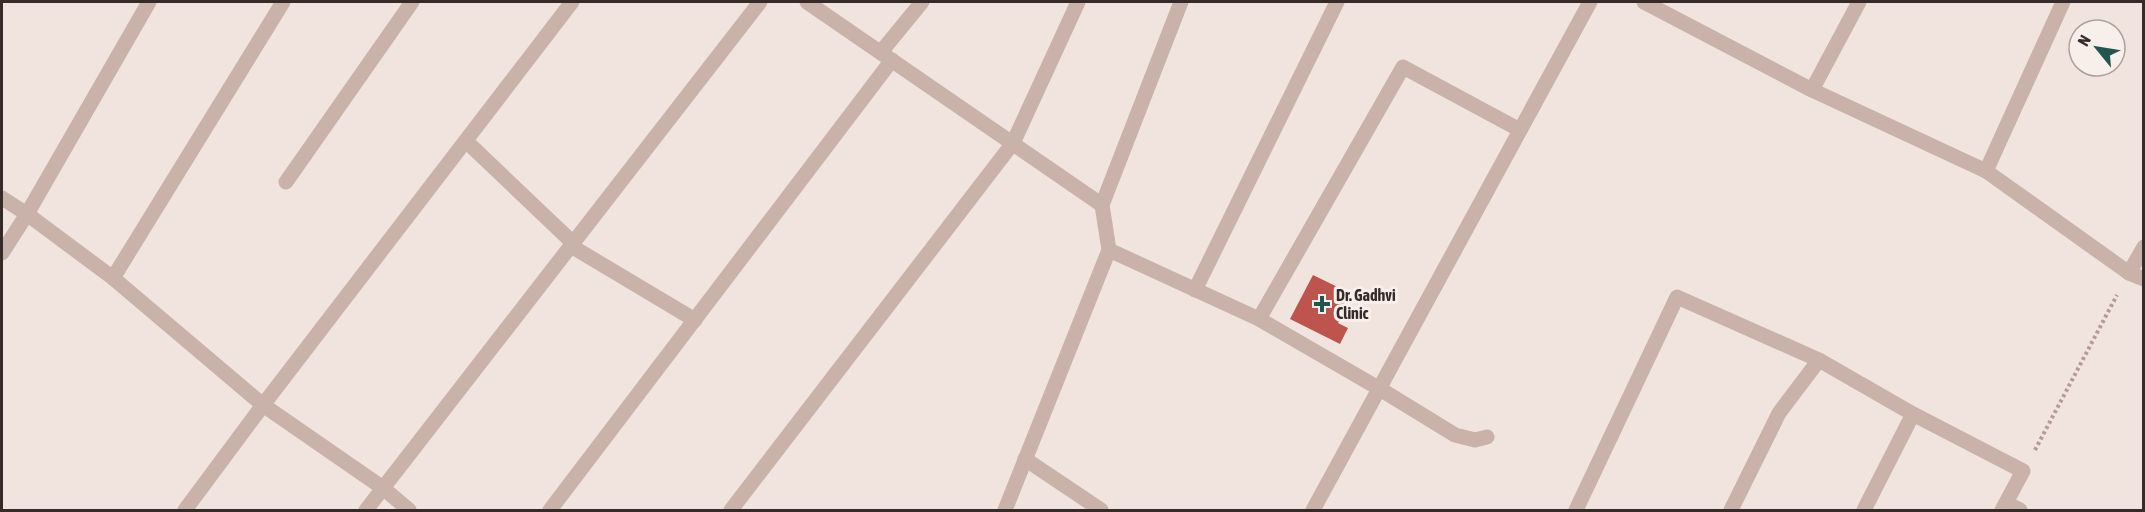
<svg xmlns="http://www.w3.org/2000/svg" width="2145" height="512" font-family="'Asap Condensed',sans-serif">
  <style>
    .building { fill: #be544e }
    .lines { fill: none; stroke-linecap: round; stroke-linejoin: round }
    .path { stroke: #b49c94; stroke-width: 4; stroke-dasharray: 3 3; stroke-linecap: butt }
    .minor { stroke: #c8b2aa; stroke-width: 15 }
    .poi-dot { fill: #21554f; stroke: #f9efea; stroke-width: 2 }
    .labels { text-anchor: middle; stroke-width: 6; stroke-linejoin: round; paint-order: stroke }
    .poi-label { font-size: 16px; font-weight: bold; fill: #362b29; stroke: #f9efea; text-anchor: start }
  </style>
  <rect width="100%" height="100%" fill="#f1e4de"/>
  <polygon class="building" points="1313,275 1352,294 1338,323 1348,328 1340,344 1290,319"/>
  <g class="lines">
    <polyline class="path" points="2035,450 2117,295"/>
    <g class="minor">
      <polyline points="807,2 1102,205"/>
      <polyline points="1644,2 1812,90 1986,171 2129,273 2144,279"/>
      <polyline points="881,52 922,2"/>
      <polyline points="1812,90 1859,2"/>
      <polyline points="467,142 571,241 571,246 695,320"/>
      <polyline points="1986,171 2063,2"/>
      <polyline points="286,182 412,2"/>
      <polyline points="2,198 27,214 113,278 263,405 383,488 409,510"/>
      <polyline points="1109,250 1259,319 1380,389 1455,435 1475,440 1487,437"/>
      <polyline points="2,253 27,214 149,2"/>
      <polyline points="2129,273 2144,247"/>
      <polyline points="113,278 283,2"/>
      <polyline points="1195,290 1337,2"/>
      <polyline points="1259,319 1403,67 1520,130"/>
      <polyline points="1913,414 2023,471 2002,510"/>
      <polyline points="1025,459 1101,510"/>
      <polyline points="2006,503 2020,510"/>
      <polyline points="185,510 263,405 572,2"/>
      <polyline points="366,510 760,2"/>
      <polyline points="550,510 892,60"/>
      <polyline points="731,510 1013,143 1078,2"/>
      <polyline points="1005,510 1109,250 1102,205 1181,2"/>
      <polyline points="1313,510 1590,2"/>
      <polyline points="1576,510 1677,297 1819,360 1913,414 1864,510"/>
      <polyline points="1731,510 1779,413 1819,360"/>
    </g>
  </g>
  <path class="poi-dot" d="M1319 295h6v6h6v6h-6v6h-6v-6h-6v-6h6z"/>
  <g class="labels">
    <g class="poi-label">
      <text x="1336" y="301">Dr. Gadhvi<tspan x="1336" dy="18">Clinic</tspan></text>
    </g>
  </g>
  <rect width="2145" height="512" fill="none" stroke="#362b29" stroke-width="6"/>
  <g transform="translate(2097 48) rotate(300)"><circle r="28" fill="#f9efea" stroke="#aba19d" stroke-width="1.5"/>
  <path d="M0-4.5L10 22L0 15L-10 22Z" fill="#21554f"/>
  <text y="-9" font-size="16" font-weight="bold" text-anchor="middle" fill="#362b29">N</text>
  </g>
</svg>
